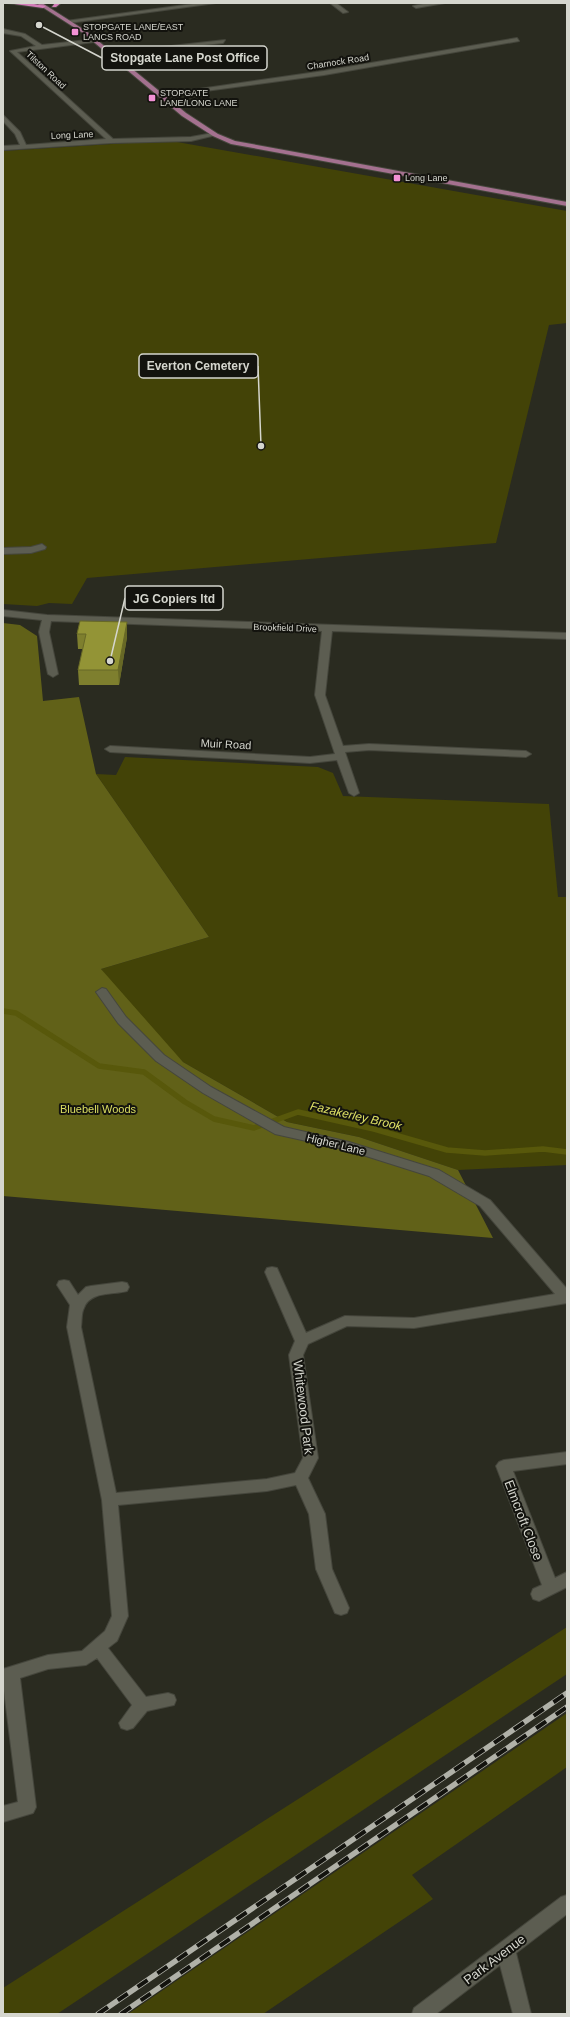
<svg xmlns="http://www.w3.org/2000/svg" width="570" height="2017" font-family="Helvetica,sans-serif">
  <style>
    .green { fill: #434307 }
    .forest { fill: #616118 }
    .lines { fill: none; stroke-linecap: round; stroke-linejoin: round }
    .stream { stroke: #58580b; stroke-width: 5.5 }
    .minor-casing { stroke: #45463c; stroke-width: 2 }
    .major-casing { stroke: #45463c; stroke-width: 2 }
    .highway-casing { stroke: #45463c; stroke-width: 2 }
    .minor { fill: #5c5d51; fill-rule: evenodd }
    .major { fill: #a4718f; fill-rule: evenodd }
    .highway { fill: #d47eb9; fill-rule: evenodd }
    .rail-casing { stroke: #b0b1a8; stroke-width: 5.5 }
    .rail { stroke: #13130e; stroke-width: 4; stroke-dasharray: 12; stroke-linecap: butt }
    .wall { fill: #7e7f2e }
    .shaded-wall { fill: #676826 }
    .building { fill: #939436; stroke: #676826 }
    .poi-dot { fill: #f391d5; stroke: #13130e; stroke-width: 1.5 }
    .labels { text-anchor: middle; stroke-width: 4; stroke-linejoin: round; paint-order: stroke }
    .far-poi-label { font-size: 9px; fill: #d5d6ce; stroke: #13130e; text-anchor: start }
    .far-street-label { font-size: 9px; fill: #d5d6ce; stroke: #13130e }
    .street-label { font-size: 11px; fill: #d5d6ce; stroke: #13130e }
    .park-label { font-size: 11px; fill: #dcdf63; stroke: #13130e }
    .water-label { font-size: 12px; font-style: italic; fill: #dfe165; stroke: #13130e }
    .near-street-label { font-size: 13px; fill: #d5d6ce; stroke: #13130e }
    .leader { fill: none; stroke: #d5d6ce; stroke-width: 1.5 }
    .callout-dot { fill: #d5d6ce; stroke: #13130e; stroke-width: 1.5 }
    .callout { fill: #13130e; stroke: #d5d6ce; stroke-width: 1.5 }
    .callout-label { font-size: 12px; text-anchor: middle; font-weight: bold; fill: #d5d6ce }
  </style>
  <rect width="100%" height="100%" fill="#2a2b20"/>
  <g class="green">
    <polygon points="177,142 567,211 567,323 549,325 496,543 87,578 72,604 49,603 37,606 3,604 3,151 128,143"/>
    <polygon points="125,757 318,767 333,773 343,796 549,804 558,897 567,897 567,1165 458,1170 359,1137 287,1122 183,1062 137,1018 101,969 209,937 96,774 116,775"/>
    <polygon points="567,1627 567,1674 57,2014 3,2014 3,1988"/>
    <polygon points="567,1713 567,1767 412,1875 433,1899 263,2014 128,2014"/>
  </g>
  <polygon class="forest" points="3,623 20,625 37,636 43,701 79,697 96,774 209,937 101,969 183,1062 287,1122 359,1137 458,1170 493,1238 3,1196"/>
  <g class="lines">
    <polyline class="stream" points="3,1011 16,1013 99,1066 144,1072 185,1102 214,1119 254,1128 298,1112 374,1129 447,1150 485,1153 543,1149 567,1152"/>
    <g class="minor-casing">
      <g id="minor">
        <polygon points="200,3 216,3 69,23 66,21"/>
        <polygon points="330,3 336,3 348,12 343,13"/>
        <polygon points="428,3 445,3 416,8 413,6"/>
        <polygon points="3,29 25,34 42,45 96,39 94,42 17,52 113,139 191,137 213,133 216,135 191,141 111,143 3,150 3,146 20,145 15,134 3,121 3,115 20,132 26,145 106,139 10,51 36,46 21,36 3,33"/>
        <polygon points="517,38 519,41 324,75 161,97 158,95 324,71"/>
        <polygon points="225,40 223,43 111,55 108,53"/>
        <polygon points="42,544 46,547 45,549 31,553 3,554 3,548 31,547"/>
        <polygon points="3,610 47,615 567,633 567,639 332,631 325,695 343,746 369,744 526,751 531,754 526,757 369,750 345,752 359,793 354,796 349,793 337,760 310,763 110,752 105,749 110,746 310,757 335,754 315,695 322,631 51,621 49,632 58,674 53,677 48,674 39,632 42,620 3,616"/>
        <path d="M102,988l4,1 20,28 38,38 47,32 73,40 65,15 90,28 51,30 77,89v14l-153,25 -67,-2 -39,18 -5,11 15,103 -10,20 17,36 7,55 17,39 -2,5 -6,2 -6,-2 -19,-44 -7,-55 -13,-29 -29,6 -149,14 10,111 -11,25 -9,7 38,49 22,-4 6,2 2,5 -2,5 -27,6 -14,17 -6,2 -6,-2 -2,-5 13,-18 -35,-47 -11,7 -38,4 -28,9 16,129 -3,6 -30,9v-16l15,-4 -15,-119v-14l45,-14 34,-4 23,-20 7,-15 -10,-116 -35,-173 3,-22 -13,-20 2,-4 5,-1 5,1 9,14 8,-8 5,-1 31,-4 5,1 2,4 -2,4c-14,4 -37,0 -43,17 -3,5 -2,13 -3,19l35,166 151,-14 28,-6 8,-15 -14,-103 6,-14 -30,-69 2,-4 5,-1 5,1 29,65 39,-17 69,2 141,-24 -75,-88 -51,-30 -82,-26 -72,-16 -72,-41 -47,-32 -38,-38 -22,-31z"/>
        <polygon points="567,1452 567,1464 513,1471 555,1578 567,1572 567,1587 539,1601 533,1599 531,1594 533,1589 542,1585 496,1466 499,1462 504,1460"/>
        <polygon points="567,1895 567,1914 516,1953 531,2014 513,2014 500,1965 436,2014 412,2014 414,2008 561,1897"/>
      </g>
    </g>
    <g class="major-casing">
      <polygon id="major" points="36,3 42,3 86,31 186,113 218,134 235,141 567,202 567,206 231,144 213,136 182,116 83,33"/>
    </g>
    <g class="highway-casing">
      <g id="highway">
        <polygon points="7,3 28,3 46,6 43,8"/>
        <polygon points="55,3 61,3 56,7 52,7"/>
      </g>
    </g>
    <use href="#minor" class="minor"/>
    <use href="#major" class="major"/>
    <use href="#highway" class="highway"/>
    <g class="rail-casing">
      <g id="rail">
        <polyline points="98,2014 567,1693"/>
        <polyline points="121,2014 567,1707"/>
      </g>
    </g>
    <use href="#rail" class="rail"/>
  </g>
  <polygon class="wall" points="127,622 127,637 119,685 79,685 78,670 83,649 78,649 77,634"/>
  <polygon class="shaded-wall" points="127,622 127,637 119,685 118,670"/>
  <polygon class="building" points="80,621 127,622 118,670 78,670 86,634 77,634"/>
  <g class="poi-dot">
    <rect x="71" y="28" width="8" height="8" rx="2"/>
    <rect x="148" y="94" width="8" height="8" rx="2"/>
    <rect x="393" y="174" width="8" height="8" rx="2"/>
  </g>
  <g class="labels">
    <g class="far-poi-label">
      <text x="83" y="30">STOPGATE LANE/EAST<tspan x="83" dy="10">LANCS ROAD</tspan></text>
      <text x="160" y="96">STOPGATE<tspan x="160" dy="10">LANE/LONG LANE</tspan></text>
      <text x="405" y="181">Long Lane</text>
    </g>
    <g class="far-street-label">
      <text transform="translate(338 62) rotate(-9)" y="3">Charnock Road</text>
      <text transform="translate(46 70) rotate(43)" y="3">Tilston Road</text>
      <text transform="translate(72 135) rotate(-3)" y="3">Long Lane</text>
      <text transform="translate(285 628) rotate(2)" y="3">Brookfield Drive</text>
    </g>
    <g class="street-label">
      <text transform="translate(226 744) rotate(3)" y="4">Muir Road</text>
      <text transform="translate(336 1144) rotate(14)" y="4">Higher Lane</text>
    </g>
    <g class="park-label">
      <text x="98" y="1113">Bluebell Woods</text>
    </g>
    <g class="water-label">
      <text transform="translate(356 1116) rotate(13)" y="4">Fazakerley Brook</text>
    </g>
    <g class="near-street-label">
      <text transform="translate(304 1407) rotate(83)" y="5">Whitewood Park</text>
      <text transform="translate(524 1520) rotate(69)" y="5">Elmcroft Close</text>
      <text transform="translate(494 1959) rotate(-37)" y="5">Park Avenue</text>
    </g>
  </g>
  <path class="leader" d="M39 25L102 58M261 446L258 366M110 661L125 598"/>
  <g class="callout-dot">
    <circle cx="39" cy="25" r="4"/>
    <circle cx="261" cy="446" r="4"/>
    <circle cx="110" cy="661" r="4"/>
  </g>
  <g class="callout">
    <rect x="102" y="46" width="165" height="24" rx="4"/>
    <rect x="139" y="354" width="119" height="24" rx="4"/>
    <rect x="125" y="586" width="98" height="24" rx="4"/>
  </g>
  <g class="callout-label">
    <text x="185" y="62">Stopgate Lane Post Office</text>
    <text x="198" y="370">Everton Cemetery</text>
    <text x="174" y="603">JG Copiers ltd</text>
  </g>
  <rect width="570" height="2017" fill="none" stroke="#d5d6ce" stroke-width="8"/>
</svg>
